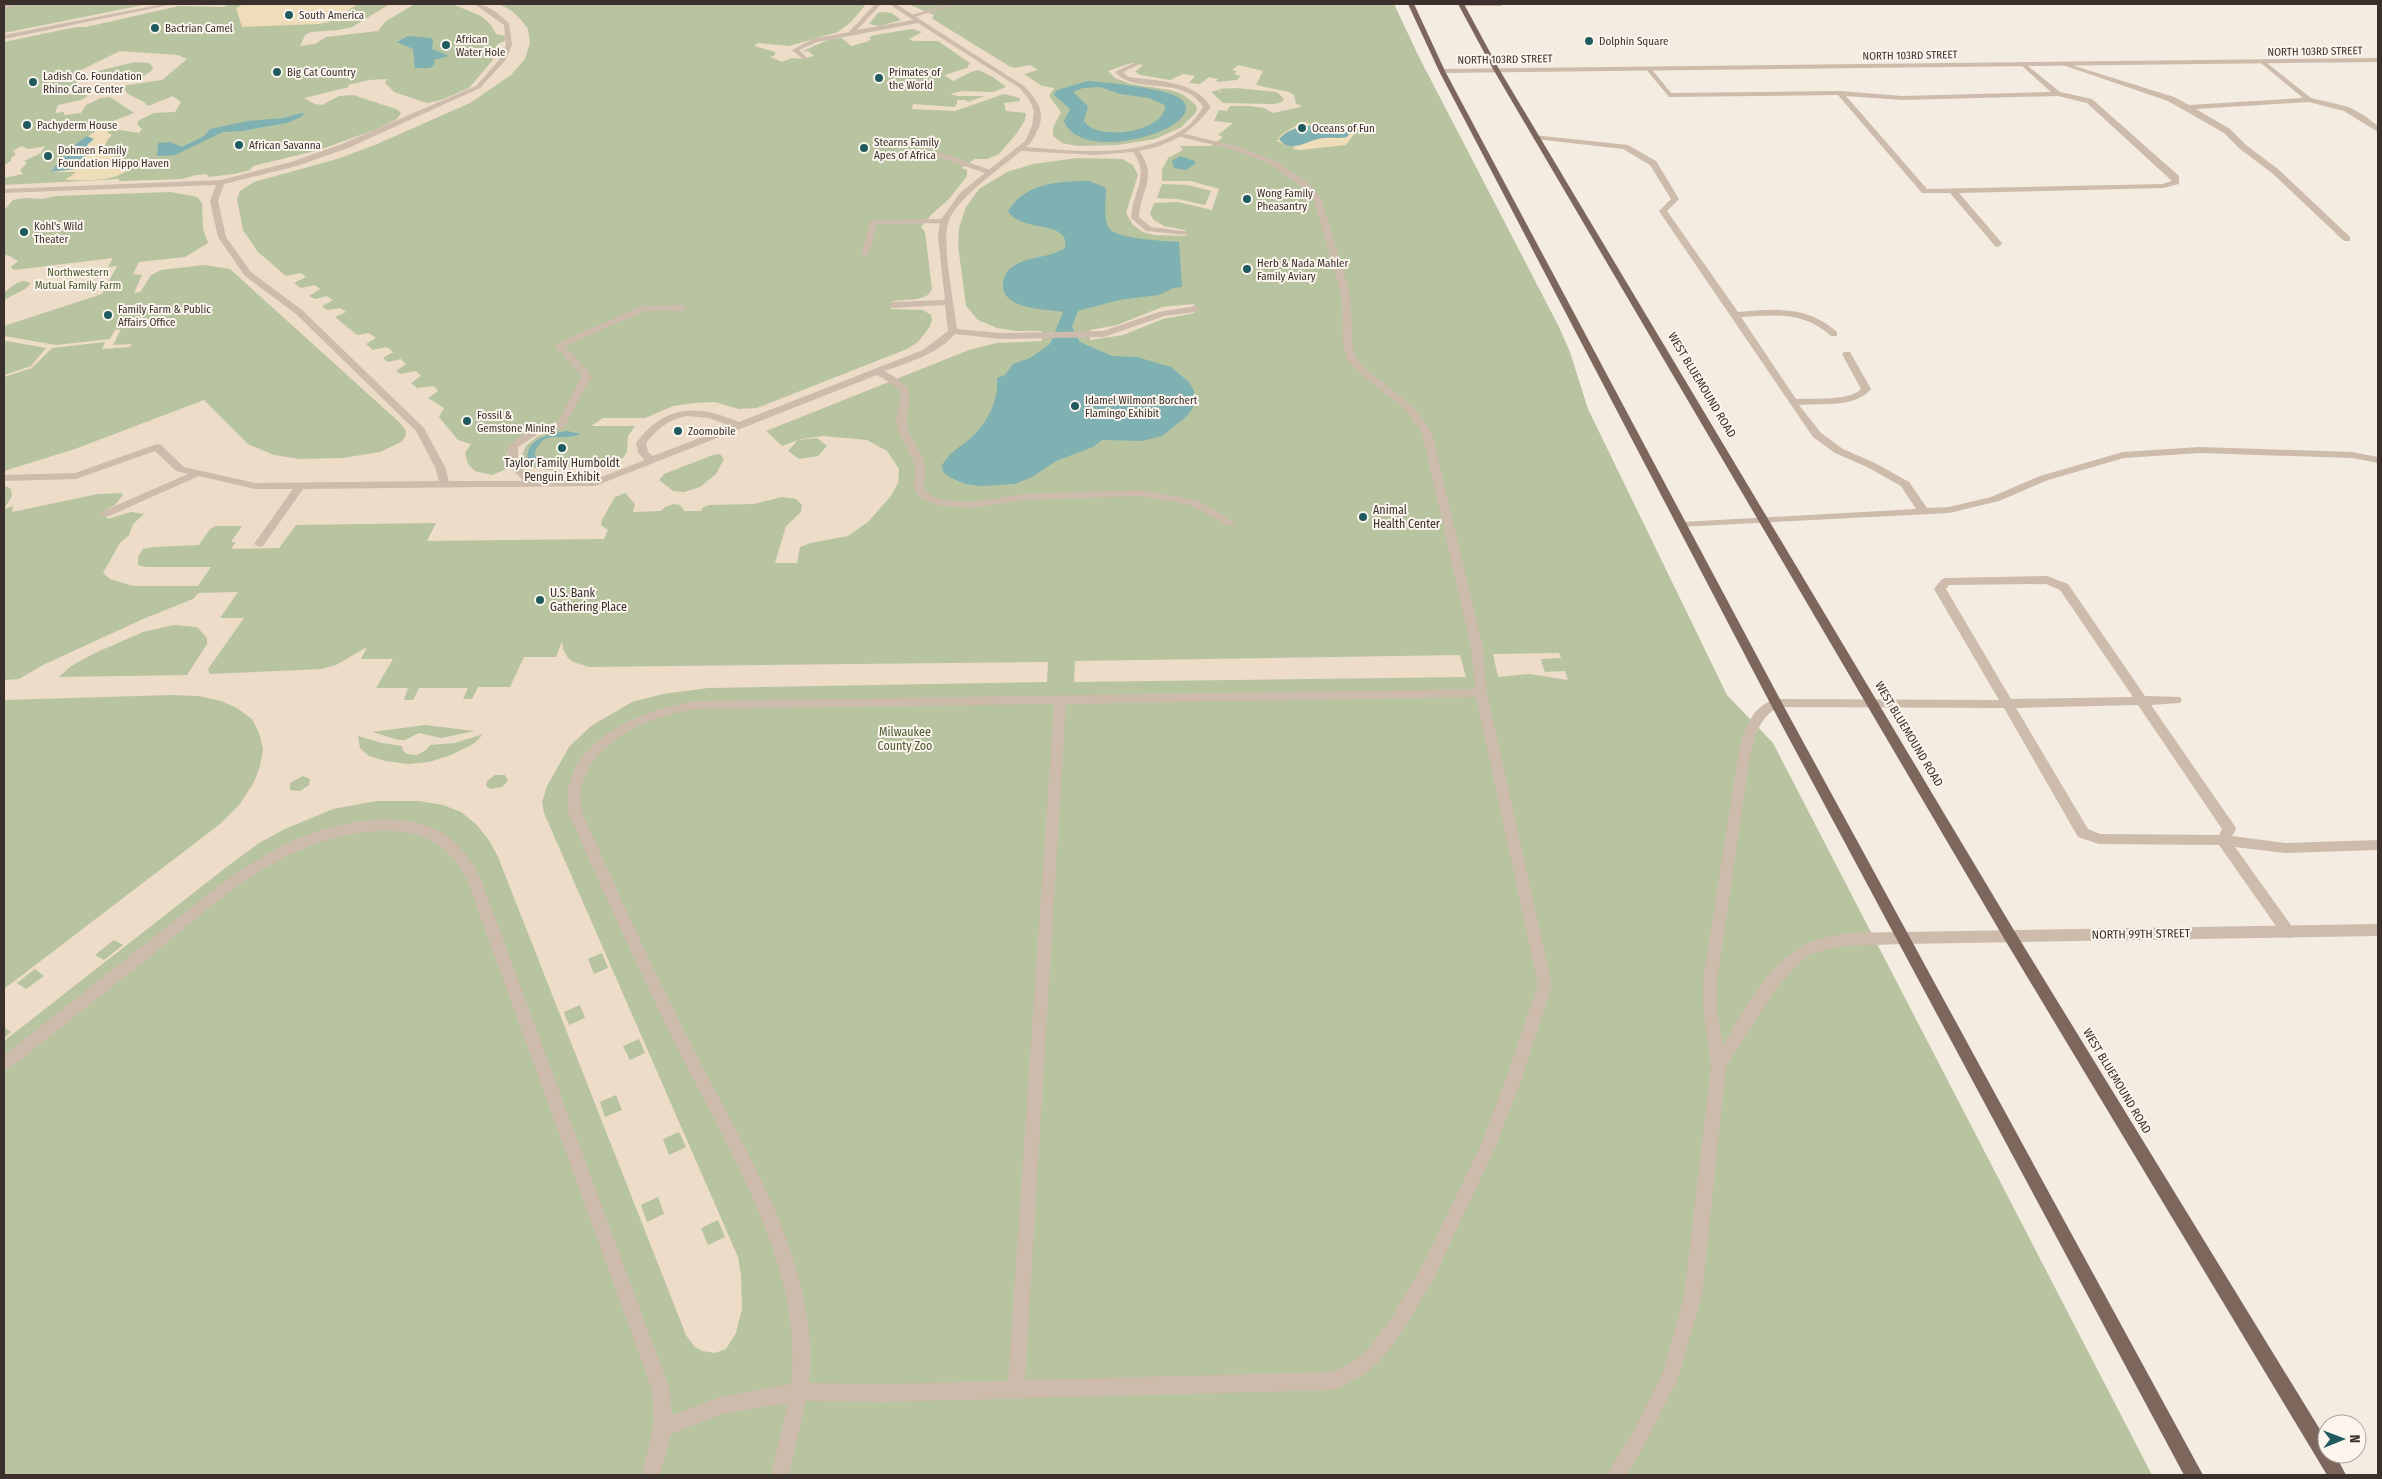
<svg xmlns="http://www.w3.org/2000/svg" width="2382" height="1479" font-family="'Fira Sans Condensed',sans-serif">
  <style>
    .green { fill: #b8c4a0 }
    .sand { fill: #efdcb8 }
    .plaza { fill: #ecdcc8; fill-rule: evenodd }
    .water { fill: #7fb0b2; fill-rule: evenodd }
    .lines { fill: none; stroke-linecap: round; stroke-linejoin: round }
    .lane { fill: #cdbbac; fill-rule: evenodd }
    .street { fill: #cdbbac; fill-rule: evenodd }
    .primary { fill: #7d675c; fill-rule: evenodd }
    .poi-dot { fill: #1f5a5e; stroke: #fbf5ee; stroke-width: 2 }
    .labels { text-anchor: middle; stroke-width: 4; stroke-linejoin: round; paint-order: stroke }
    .far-poi-label { font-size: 11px; fill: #3b302b; stroke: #fbf5ee; text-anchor: start }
    .far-street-label { font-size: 11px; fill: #3b302b; stroke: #fbf5ee }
    .far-park-label { font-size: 11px; fill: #4a5a2e; stroke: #fbf5ee }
    .street-label { font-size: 12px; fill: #3b302b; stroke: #fbf5ee }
    .poi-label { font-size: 12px; fill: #3b302b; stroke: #fbf5ee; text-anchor: start }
    .park-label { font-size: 12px; fill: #4a5a2e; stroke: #fbf5ee }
  </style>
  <rect width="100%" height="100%" fill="#f4ebe1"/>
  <polygon class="green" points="4,4 1394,4 1419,57 1559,327 1570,352 1588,409 1727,695 1773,743 2152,1475 4,1475"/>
  <g class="sand">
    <polygon points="232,4 358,4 329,22 319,24 242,27 236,8 242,5"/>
    <path d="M1306,122l4,2h30l17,6 -11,15 -46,5 -7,-1 2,-3h-7l-11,-5c4,-10 17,-12 22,-18z"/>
    <path d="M99,129l9,1v3l4,2 -4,4 -6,12 7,5 16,3 7,7c-14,17 -47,14 -67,14l11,-8h-25l9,-13 14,-8 2,-7z"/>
  </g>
  <g class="plaza">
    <polygon points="148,4 230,4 223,7 179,6 86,27 76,27 4,42 4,33"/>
    <polygon points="390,4 415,4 386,21 378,31 326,37 315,44 300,46 305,35 311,32 338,30 352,27"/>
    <path d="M452,4h47l13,7 10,10 6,8 2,14 -5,16 -14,16 -41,28 -95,42 -38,14 -83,23 -14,9 -3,8 6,31 15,22 28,24 15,-3 5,4 -12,6 7,5 14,-3 5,4 -11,7 6,3 12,-3 6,4 -11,6 5,4 14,-2 5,4 -11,5 22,18 12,-2 7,5 -10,6 7,6 14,-3 6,5 -10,6 5,4 13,-3 5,5 -10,7 4,3 16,-3 5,5 -10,7 6,5 17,-2 4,5 -10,7 16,10 -5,9 19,23 13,4 -6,9 3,11 7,7 17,4 19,-8 -5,-9 3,-10 17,-16 15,-6 20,-5 -4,10 -19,5 -12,10 -4,9 4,9 7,4 18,2 20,-4 9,-4 12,7 31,-11 4,-6 1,-16 7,-10h-44l12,-8h42l28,-12 21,-3 21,-1 24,7 18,-1 150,-59 11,-7 11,-14 3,-8 -1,-5 -8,-5 -32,-1 2,-8 25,-2 10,-4 4,-6 -7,-57 -4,-5 11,-13 17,-15 18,-23v-6l-5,-2 13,-9h12l12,-5 18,-21 8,-13 1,-7 -20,-2 -2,-8 16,-2v-3l-16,-4 -49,17 -43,-2 1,-5 41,3 3,-3v-4h9l2,2 17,-6h-27l-8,-2 12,-3 31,1 13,-5 -13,-10 -15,-7 -7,2 -18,9 -9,-6 23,-7 3,-5 -32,-22h-24l-5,-2 13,-7 -10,-3 -37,6 -6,2 2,2 -2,2 -18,5 -9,-8 -12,1 -29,13 7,-1 6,5 -12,3 -10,-1 -10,4 -12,-5 5,-2v-3l-21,-6 4,-3 31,3 49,-14 14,-11 14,-17h42l26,11 -2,3 4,3 73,45 6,2 15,-3 8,5 -14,4 18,12 12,2 -5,8 12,16 -8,16v8l9,7 15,3 40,-1 38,-6 25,-11 15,-14 2,-6 -2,-4 -13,-10 -12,-4 -39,-6 -16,-6 -7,-7 23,-8 12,2 -8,7 6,3 29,5 13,-6 12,2 -6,7 11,1 9,-7 9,2 -2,3 21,-2 4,-4 -7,-2 3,-3 -5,-1 6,-5 25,6 -7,14 33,7 5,3 2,9 5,1 -1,2 -27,6 -9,-5 -14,-2h-20l-3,5 -8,-1 -5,11 19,2 -15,12 5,2 -12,9h-31l3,4 -15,8 -6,12v11h29l28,8 -7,21 -34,-8 -24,1 -4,11 4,6 10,6 21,4 2,6 -33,-1 -11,-3 -10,-7 -7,-12 12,-38 -5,-10 -11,-6 -44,-1 -45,6 -26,8 -28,17 -13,18 -7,21 -1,17 8,61 12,14 19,8 19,3h26v10l-46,2 -27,7 -203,81 16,15 19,-7 22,-3 44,4 20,11 12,18 -1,14 -7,13 -23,26 -20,14 -37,7 -11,4 -3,16h-22l11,-37 15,-14 1,-7 -6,-6 -14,-2 -28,7 -44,1 -7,2 -2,4h-17l-4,-6 -6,-1 -9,3 -4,4 -28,1 2,-8 -10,-11 -10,4 -13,23 -1,5 7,5 -4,9 -177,2 9,-18 -140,2 -17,23 -48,1 5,-7h-5l11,-16h-26l-6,3 -11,16 -46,2 -10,2 -5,8v8l8,2h65l-13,19h-65l-23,-7 -7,-6 17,-30 9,-8 4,-11 11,-10 -13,-2 -23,7 -5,-8 12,-6 8,-10 -2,-2 -23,1 -86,18 1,-6 -9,3 8,-13 -1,-7 -7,-4v-14l71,-22 129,-49 44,44 26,11 26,4 43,-1 37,-6 21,-10 4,-5 1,-6 -7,-9 -169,-153 -26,-4 -43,5 -10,5 -8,13 -3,4 -6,1 8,-18 -9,-1 6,-12 46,-5 23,-14 -5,-14 -1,-26 -5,-6 -26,-5 -115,4 -14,3 -17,-1 -12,2 -9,10v-25l115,-6v2h4l59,-2 14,-4 10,-1 3,3 25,-3 16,-4 3,-4 66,-16 58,-21 20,-10 4,-6 -5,-4 -43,-14 -14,1 -17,9 -7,-1 -11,-6 45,-11 -1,-2 21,-5 18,-1 -2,4 9,9 33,11 14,-3 28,-12 23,-27 6,-17 7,-3v-5l-9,-2 -5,-9 -10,-9zM883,12l9,1 9,7 -21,6 -11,-2 9,-11zM1235,88l42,4 7,7 -2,3 -7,2 -52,-1 -12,-11 7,-2 3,4 -2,-5zM1162,184l26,1 23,6 -6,14 -27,-6 -21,-1zM817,438l10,8 -9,10 -19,3 -11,-8 10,-11zM720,454l4,5 -8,15 -16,13 -16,5 -11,-1 -14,-11 5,-6 49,-19z"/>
    <path d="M120,51l58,4 9,4 -25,21 -40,6 6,8 16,8 4,4 25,-10 8,6 -6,10 -21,1 -15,7 -2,4 5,5 -3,4 -37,-6 -18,3 3,-7 26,-2 21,-8 -24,-16 -9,1 -15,7 -5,8 -17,2v-3l-9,1 3,-8 23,-5 7,-4 -4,-2 -24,1 2,-7 14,-4 1,-3 -5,-2 7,-8zM135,62l14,1 4,4 -1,3 -8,6 -27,4h-17l-7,-2 2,-5 7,-3z"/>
    <polygon points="21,146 29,149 45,146 41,153 24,161 27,163 20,170 23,174 4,178 4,165 11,161 11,158 16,154 13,151"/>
    <polygon points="8,255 18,261 11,267 14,270 113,258 108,267 117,266 102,294 4,326 4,300 25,289 31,283 24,281 17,283 4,292 4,256"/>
    <polygon points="1194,304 1195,313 1163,319 1123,335 1090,340 1090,330 1117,325 1162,307"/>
    <polygon points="121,329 113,345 132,344 130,347 102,349 105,342 52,348 32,368 4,377 4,375 31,366 46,348 7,341 4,342 4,336 56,345 110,339 115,330"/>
    <path d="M238,592l-18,26h24l-36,51 2,5 111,-5 15,-4 31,-18 -6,12h32l-17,29h32l-4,12h9l6,-12h49l-5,11h9l6,-12h32l14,-30h32l6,-16 1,8 5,9 5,4 16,5 459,-5 -1,20 -339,6 -45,6 -31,8 -41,24 -22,21 -22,39 -5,16 2,11 194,444 3,18 1,34 -6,24 -10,16 -11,4 -13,-2 -8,-5 -8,-11 -188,-478 -8,-15 -13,-17 -16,-13 -18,-7 -24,-4h-43l-43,8 -48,20 -26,14 -35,26 -220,172v-3l7,-6 -7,-5v-38l216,-165 20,-20 14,-22 6,-16 3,-17 -4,-16 -7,-14 -15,-11 -16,-7 -22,-5 -27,-1 -168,5v-20l15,-1 24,-14 100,-46 50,-20 5,-6zM174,625l23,2 10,11v6l-20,31 -128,2 12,-11 24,-13 48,-21zM425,725l50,6 -34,7 -22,-5 -14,7h-6l-27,-8zM483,734l-8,9 -24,12 -22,7 -21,2 -23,-3 -16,-5 -9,-8 -2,-12 24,7 20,3 1,5 4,3 10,1 9,-5 4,-5 25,-2zM495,775h10l3,6 -6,6 -12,2 -4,-3 1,-5zM303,776l7,3 -1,6 -9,6 -10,-1v-7zM114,940l9,5 -19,15 -9,-5zM602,953l6,15 -14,6 -6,-15zM35,969l9,7 -18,13 -9,-6zM580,1005l5,13 -16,7 -5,-13zM639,1039l6,14 -15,7 -7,-14zM616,1095l6,15 -17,7 -5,-15zM679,1132l7,15 -17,8 -6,-16zM658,1197l6,17 -17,8 -6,-17zM718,1220l7,17 -17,8 -7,-17z"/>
    <polygon points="1559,653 1561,658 1541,659 1542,664 1545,672 1565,671 1568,680 1529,674 1498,677 1493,654"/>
    <polygon points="1460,655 1466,677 1074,682 1075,661"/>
  </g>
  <g class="water">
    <polygon points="408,36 431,38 433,40 432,49 449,56 434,60 435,64 430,68 415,68 413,49 397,42"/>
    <path d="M1088,81c17,1 82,8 93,18 32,28 -100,68 -117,22l6,-12 -16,-14 3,-5zM1100,87l20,7 29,4 16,7c2,26 -67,38 -81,16l4,-15 -15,-14 10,-4z"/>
    <polygon points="302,113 304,114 299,118 287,123 242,131 223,132 175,155 157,156 158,143 170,142 182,147 204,136 210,129 248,121 283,118"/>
    <path d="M1326,124l17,2 9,4 -5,7c-8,2 -16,0 -24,1 -13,1 -33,17 -44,1 11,-13 32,-14 47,-15z"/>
    <polygon points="87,136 94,139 87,145 88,152 85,157 71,165 88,165 84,168 51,172 60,159 74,151 76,144"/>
    <polygon points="1180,156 1195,161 1195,164 1186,170 1174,168 1172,161"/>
    <path d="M1089,181l17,7c0,12 -3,30 3,40 7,11 56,13 70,14l3,45 -9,1 -14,7 -40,5 -41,11 -6,16 8,15 32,14 25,1 34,10 18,15 5,9 -1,17 -7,9 -24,19 -20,5 -40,-1 -9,7 -37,14 -24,16 -17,7 -33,2 -17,-2 -14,-6 -8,-6 -1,-7c8,-13 18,-18 29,-27 16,-15 28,-37 26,-60l8,-3 8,-11 17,-6 20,-14 13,-32c-16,-3 -62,-2 -60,-28 1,-12 7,-17 18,-22 14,-6 31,-5 44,-14 6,-29 -43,-14 -57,-37 17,-28 51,-30 81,-30z"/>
    <path d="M567,431l14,3c-25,9 -36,-8 -47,21l18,8 18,-4v3c-16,4 -28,6 -42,-3 -4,-20 24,-26 39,-28z"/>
  </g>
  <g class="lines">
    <g class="lane">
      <polygon points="11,4 20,4 4,10 4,6"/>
      <polygon points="948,4 957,4 911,18 908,16"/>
      <polygon points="1458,4 1504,4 1501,6 1461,6"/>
      <polygon points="2263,60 2311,98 2349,107 2365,116 2378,126 2378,132 2344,111 2309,102 2196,109 2230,129 2246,145 2278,169 2350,237 2350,241 2344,241 2272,173 2240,149 2224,133 2168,101 2060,64 2065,63 2174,97 2189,105 2303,98 2261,63 2261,61"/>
      <path d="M2023,62l37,30 32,7 87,77v8l-16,4 -204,5 42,49 1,2 -4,3 -3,-1 -45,-53h-28l-84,-98 -169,2 -24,-29 5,-1 21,26 169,-2 62,5 149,-4 -30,-27 -1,-1zM1846,96l56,4 156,-4 29,7 85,78 -10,3 -235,5z"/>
      <path d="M1177,132l62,15 37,14 32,22 13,15 27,89 3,16 1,41 5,15 9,10 48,38 18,26 51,215 4,45 65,292 -31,96 -26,67 -62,132 -31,52 -22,29 -14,12 -31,17 -452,12 -77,-1 -17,74h-18l17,-72 -65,11 -52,20 -11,41h-18l12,-53 -2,-32 -186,-513c-19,-34 -47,-48 -87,-46 -96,4 -168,76 -239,134 -44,34 -87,69 -131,104l-5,1v-15l217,-171c20,-14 40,-27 61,-38 45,-23 121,-41 165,-10 15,10 24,25 33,41l190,513 2,25 51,-19 68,-12c14,-120 -69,-244 -120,-349 -36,-73 -70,-148 -103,-223 0,-7 -1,-16 0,-23 11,-56 79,-80 128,-88l779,-12 -4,-41 -49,-215 -15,-22 -50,-40 -10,-12 -4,-15 -1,-41 -3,-16 -25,-86 -12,-14 -32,-23 -36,-14 -57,-14zM1476,697l62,288 -33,96 -25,66 -59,121 -31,52 -22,29 -14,12 -21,11 -308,8 41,-676zM1054,704l-46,677 -125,3 -74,-1c13,-121 -73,-248 -125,-352 -36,-72 -69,-145 -102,-219 -1,-7 -2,-16 -1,-23 10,-50 71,-73 115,-80z"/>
      <path d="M1533,135l95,10 28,16 23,38 -12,12 71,101c37,-3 69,-7 99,20v4h-6c-28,-25 -55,-21 -90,-19l55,82c16,-1 55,2 65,-10l-19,-35 2,-2h6l21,37c-15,19 -50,14 -72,16l22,28 22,16 32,14 34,19 18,26 22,-1 42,-10 49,-21 83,-24 77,-5 152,5 26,5v6l-26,-5 -152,-5 -76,5 -76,22 -49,21 -50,12 -270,14 -1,-2 5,-3 233,-13 -15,-23 -34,-19 -32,-14 -22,-16 -154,-226 12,-12 -21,-34 -27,-16 -87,-10h-3z"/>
      <polygon points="935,152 941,152 995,172 988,174 935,156"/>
      <polygon points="944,219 947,219 947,223 877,224 869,253 865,256 861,253 871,220"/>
      <path d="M2047,576l21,8 77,112 35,1 2,3 -2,3 -29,2 83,120 2,4 -4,7 53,7 93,-3v10l-93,3 -50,-6 58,81 2,4 -2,4 -5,2 -5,-2 -64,-91 -120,-1 -21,-7 -74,-129 -226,-1c-19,11 -23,29 -28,49l-33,225v27l6,37c26,-43 53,-99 108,-109 24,-5 49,-3 73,-4l5,2 2,4 -2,4 -5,2 -63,2 -30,8 -12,9 -24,27 -49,77 -24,229 -25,85 -34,67 -17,27h-20l25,-39 32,-64 21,-76 27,-230 -8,-58v-27l35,-225c5,-23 12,-50 38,-57l223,1 -65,-111 8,-10 4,-1zM2046,584l14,6 73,107 -122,2 -65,-110 3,-4zM2138,705l84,124 -3,6 -119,-1 -12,-5 -72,-121z"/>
    </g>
    <g class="street">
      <polygon points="163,4 174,4 4,39 4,35"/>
      <path d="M474,4c13,-1 25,10 35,19l3,22 -7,16 -25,27 -132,60 -51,18 -73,18 -6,17 8,36 25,35 51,38 122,118 21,39 4,14h74l-15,-17v-18l17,-13 31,-9 26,-48 -28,-31 87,-39 42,-1 4,3 -4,3h-38l-80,35 27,30 -29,53 -25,5 -20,13v17l17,16h59l51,-20 -7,-7 -2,-10c29,-39 61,-39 103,-21l184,-72 25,-19 -3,-26 -52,3 -4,-3 4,-3 52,-2 -7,-62 2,-17 20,-28 65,-52 7,-15 2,-15 -4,-10 -10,-13 -102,-65 -101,19 -18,8 8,8 -3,2 -12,-10 21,-11 36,-7 26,-28h6l-24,26 56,-10 -24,-16h7l128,82c13,14 23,26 13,45 -3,6 -5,12 -11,16 52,4 119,13 163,-22 5,-5 10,-12 14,-18 -20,-33 -67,-11 -88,-35l21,-10 3,2 -1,1 -15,7 5,5c29,4 66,3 83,30 -20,26 -39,38 -72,44 20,26 1,39 0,66l12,10 32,4h3v4l-40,-4 -15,-13c1,-26 20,-42 2,-66l-38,3 -74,-4c-19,16 -67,49 -73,72 -6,21 6,81 9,106l44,4 102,-2 56,-19 36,-6 4,3 -4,3 -31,4 -60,21 -103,2 -46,-5c-17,20 -46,28 -70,37 9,6 20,11 24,21 3,10 -4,21 -2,31 4,27 25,30 16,63l4,7 16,7 29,2 52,-8 117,-4 56,10 39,23 -5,3 -4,-1 -37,-20 -49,-9 -117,4 -52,8 -35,-3 -18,-8 -6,-11c8,-30 -10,-35 -16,-61 -3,-11 7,-24 2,-34 -5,-7 -15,-12 -22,-16l-282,111 -292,3 -40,57 -4,1 -5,-3 39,-55h-38l-56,-13 -90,40h-8v-4l87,-38 -12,-3 -21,-20 -79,28 -72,2v-6l71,-2 82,-29 4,1 23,22 71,16 184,-2 -4,-14 -19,-36 -120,-117 -51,-38 -27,-39 -8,-36 6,-16 -212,8v-4l217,-9 70,-18 51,-18 134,-58 23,-26 7,-15 -2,-20zM686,416l23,2 22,8 -78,30 -5,-4 -2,-9c11,-14 22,-23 40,-27z"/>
      <polygon points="2378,58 2378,62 1442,73 1439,71 1442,69"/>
      <polygon points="2378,924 2378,936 1904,944 1899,942 1897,938 1899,934 1904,932"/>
    </g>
    <g class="primary">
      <polygon points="1408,4 1414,4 1445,71 1782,703 2203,1475 2184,1475 1770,703 1439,71"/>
      <polygon points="1458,4 1464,4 1499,69 2015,932 2327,1441 2327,1454 2335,1454 2346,1475 2327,1475 2005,940 1493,69"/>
    </g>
  </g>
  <g class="poi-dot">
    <circle cx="289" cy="15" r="5"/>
    <circle cx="155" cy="28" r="5"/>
    <circle cx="1589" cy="41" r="5"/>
    <circle cx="446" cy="45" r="5"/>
    <circle cx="277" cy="72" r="5"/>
    <circle cx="879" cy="78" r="5"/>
    <circle cx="33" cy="82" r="5"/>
    <circle cx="27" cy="125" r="5"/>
    <circle cx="1302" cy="128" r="5"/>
    <circle cx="239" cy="145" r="5"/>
    <circle cx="864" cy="148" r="5"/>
    <circle cx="48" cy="156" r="5"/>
    <circle cx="1247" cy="199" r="5"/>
    <circle cx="24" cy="232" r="5"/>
    <circle cx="1247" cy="269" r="5"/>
    <circle cx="108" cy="315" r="5"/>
    <circle cx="1075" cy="406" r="5"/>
    <circle cx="467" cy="421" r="5"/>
    <circle cx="678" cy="431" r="5"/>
    <circle cx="562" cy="448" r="5"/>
    <circle cx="1363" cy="517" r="5"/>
    <circle cx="540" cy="600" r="5"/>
  </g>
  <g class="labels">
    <g class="far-poi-label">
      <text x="299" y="19">South America</text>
      <text x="165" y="32">Bactrian Camel</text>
      <text x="456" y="43">African<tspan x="456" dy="13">Water Hole</tspan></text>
      <text x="1599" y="45">Dolphin Square</text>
      <text x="287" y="76">Big Cat Country</text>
      <text x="889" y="76">Primates of<tspan x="889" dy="13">the World</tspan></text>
      <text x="43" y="80">Ladish Co. Foundation<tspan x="43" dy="13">Rhino Care Center</tspan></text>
      <text x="37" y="129">Pachyderm House</text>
      <text x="1312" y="132">Oceans of Fun</text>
      <text x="874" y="146">Stearns Family<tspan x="874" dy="13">Apes of Africa</tspan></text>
      <text x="249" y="149">African Savanna</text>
      <text x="58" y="154">Dohmen Family<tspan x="58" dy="13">Foundation Hippo Haven</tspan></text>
      <text x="1257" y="197">Wong Family<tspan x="1257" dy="13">Pheasantry</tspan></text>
      <text x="34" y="230">Kohl's Wild<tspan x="34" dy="13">Theater</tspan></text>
      <text x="1257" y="267">Herb &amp; Nada Mahler<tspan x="1257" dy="13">Family Aviary</tspan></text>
      <text x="118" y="313">Family Farm &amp; Public<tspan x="118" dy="13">Affairs Office</tspan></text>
      <text x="1085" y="404">Idamel Wilmont Borchert<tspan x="1085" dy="13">Flamingo Exhibit</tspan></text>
      <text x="477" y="419">Fossil &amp;<tspan x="477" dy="13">Gemstone Mining</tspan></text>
      <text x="688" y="435">Zoomobile</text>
    </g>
    <g class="far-street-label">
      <text transform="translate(2315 51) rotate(-1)" y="4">NORTH 103RD STREET</text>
      <text transform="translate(1910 55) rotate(-1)" y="4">NORTH 103RD STREET</text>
      <text transform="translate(1505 59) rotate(-1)" y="4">NORTH 103RD STREET</text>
    </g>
    <g class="far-park-label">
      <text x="78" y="276">Northwestern<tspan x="78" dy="13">Mutual Family Farm</tspan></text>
    </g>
    <g class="street-label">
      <text transform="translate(1702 385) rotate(59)" y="4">WEST BLUEMOUND ROAD</text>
      <text transform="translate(1909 734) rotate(59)" y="4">WEST BLUEMOUND ROAD</text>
      <text transform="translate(2141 934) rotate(-1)" y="4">NORTH 99TH STREET</text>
      <text transform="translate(2117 1081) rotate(59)" y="4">WEST BLUEMOUND ROAD</text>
    </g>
    <g class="poi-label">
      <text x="562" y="467" text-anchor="middle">Taylor Family Humboldt<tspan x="562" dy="14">Penguin Exhibit</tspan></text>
      <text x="1373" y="514">Animal<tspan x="1373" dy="14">Health Center</tspan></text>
      <text x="550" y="597">U.S. Bank<tspan x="550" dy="14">Gathering Place</tspan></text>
    </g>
    <g class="park-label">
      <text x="905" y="736">Milwaukee<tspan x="905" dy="14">County Zoo</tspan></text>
    </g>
  </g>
  <rect width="2382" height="1479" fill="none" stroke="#3b302b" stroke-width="10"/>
  <g transform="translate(2342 1439) rotate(89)"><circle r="24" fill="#fbf5ee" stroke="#aea6a0"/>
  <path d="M0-4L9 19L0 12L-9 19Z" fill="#1f5a5e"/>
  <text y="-8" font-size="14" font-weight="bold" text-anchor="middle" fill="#3b302b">N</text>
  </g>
</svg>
